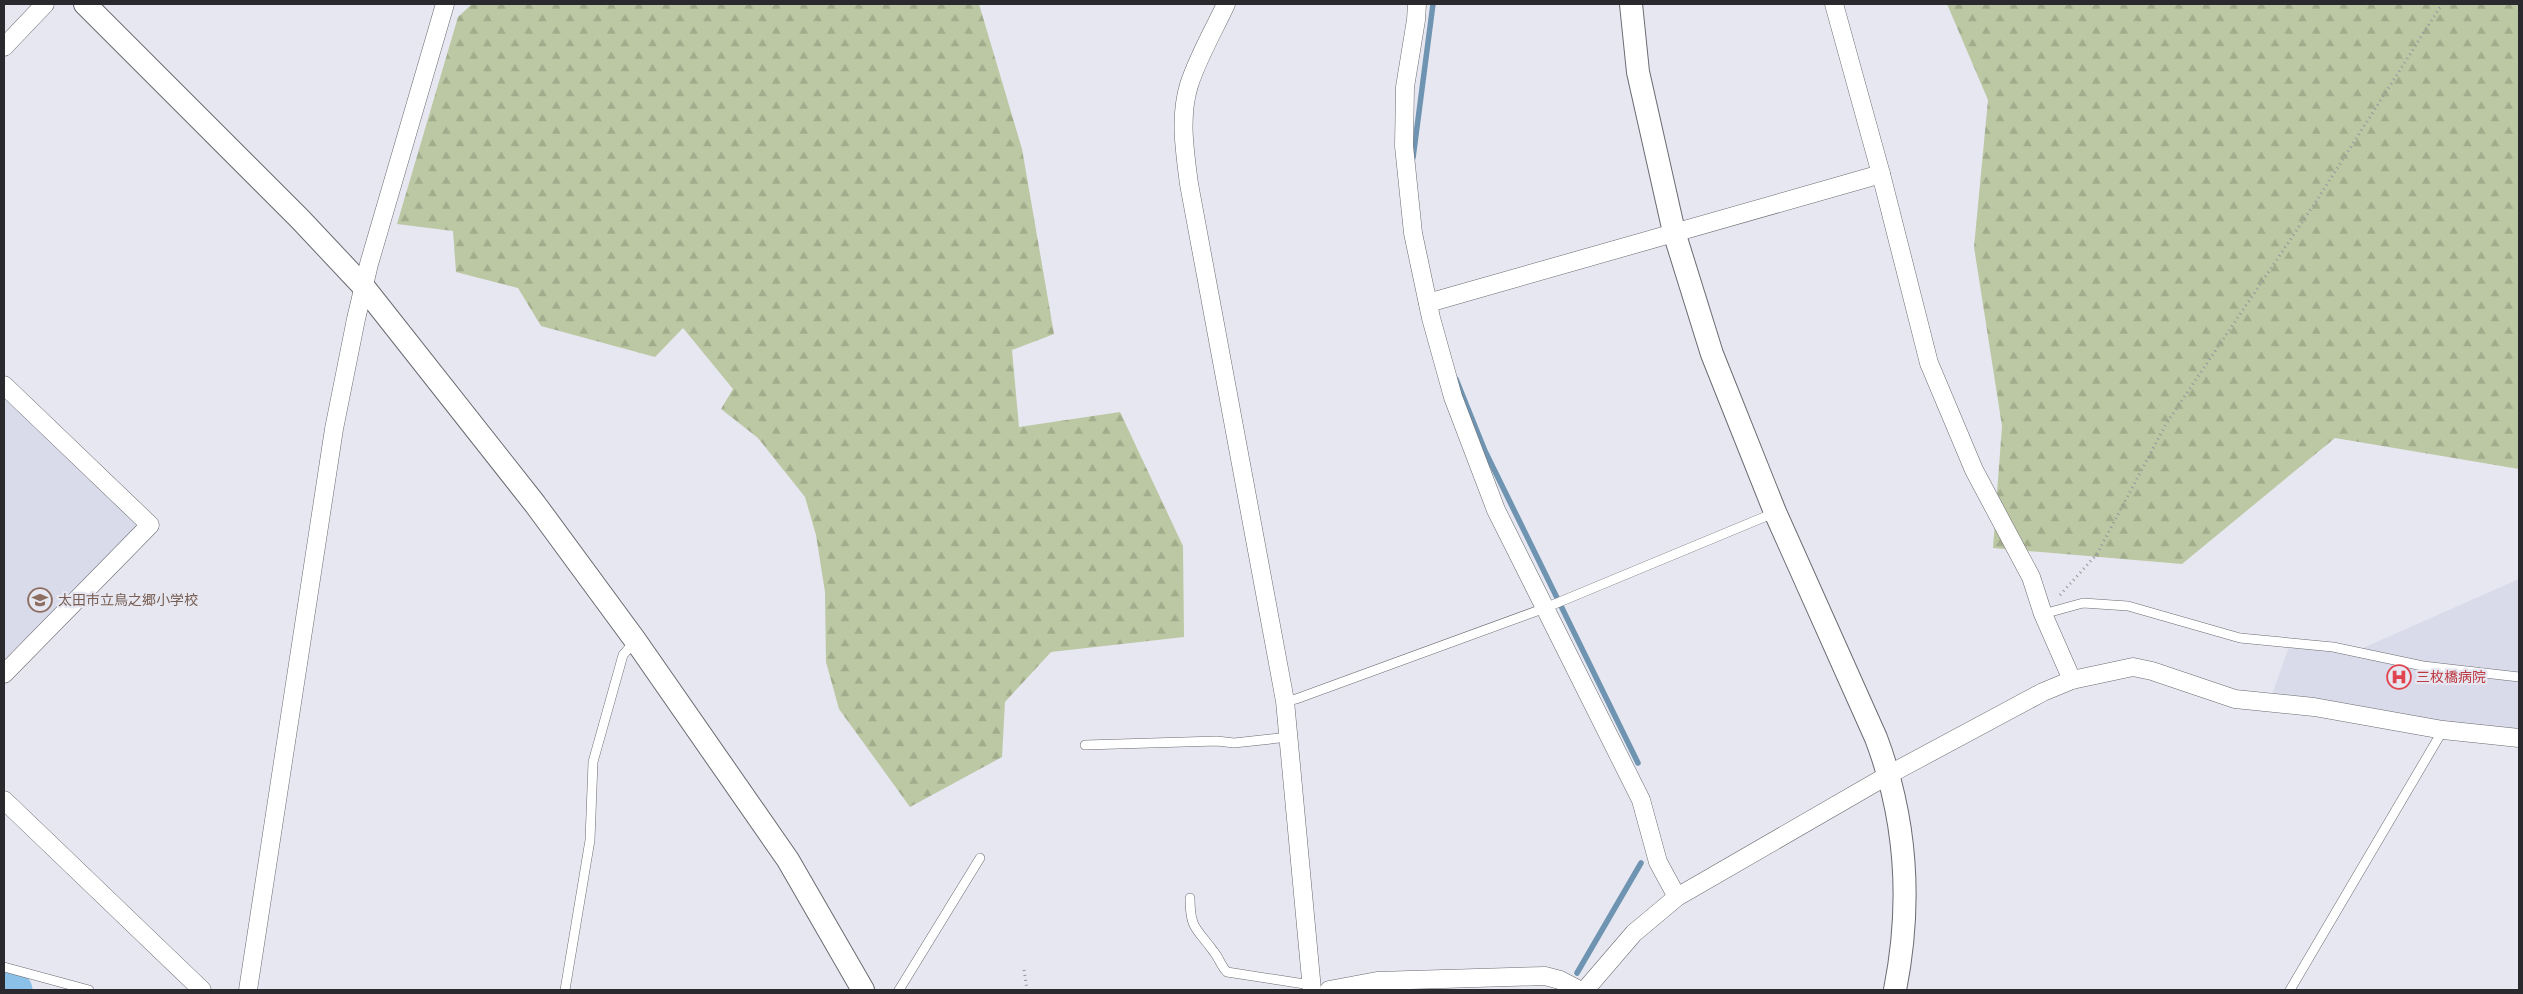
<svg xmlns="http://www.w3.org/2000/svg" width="2523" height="994" font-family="'Fira Sans Condensed','Noto Sans JP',sans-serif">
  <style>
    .built { fill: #d9daea }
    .forest { fill: url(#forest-firs) }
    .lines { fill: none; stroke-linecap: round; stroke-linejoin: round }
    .stream { stroke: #6e94b1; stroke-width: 5.5 }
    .river { stroke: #8bc1e9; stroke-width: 35 }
    .service-casing { stroke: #6a6b72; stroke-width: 10 }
    .minor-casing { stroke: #6a6b72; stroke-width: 19 }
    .tertiary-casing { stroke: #6a6b72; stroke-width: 24 }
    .path { stroke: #95969c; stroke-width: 3; stroke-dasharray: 1 4; stroke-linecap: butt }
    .service { stroke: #fff; stroke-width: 9 }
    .minor { stroke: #fff; stroke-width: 18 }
    .tertiary { stroke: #fff; stroke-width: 22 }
    .labels { text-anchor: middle; stroke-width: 4.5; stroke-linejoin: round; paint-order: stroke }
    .education-label { font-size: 14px; fill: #785e54; stroke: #e6e7f0; text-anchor: start }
    .health-label { font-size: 14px; fill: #be3a42; stroke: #e6e7f0; text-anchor: start }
  </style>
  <defs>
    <pattern id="forest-firs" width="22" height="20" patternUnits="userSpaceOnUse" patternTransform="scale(1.25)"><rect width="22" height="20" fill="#bcc8a3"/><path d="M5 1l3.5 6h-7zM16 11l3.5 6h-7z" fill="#a2ac8d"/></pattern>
  </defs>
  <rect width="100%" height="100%" fill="#e6e7f0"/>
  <g class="built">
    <polygon points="4,385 150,525 4,674"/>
    <polygon points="2519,579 2519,738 2269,703 2290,644 2354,652"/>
  </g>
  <g class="forest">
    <polygon points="472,4 979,4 1022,149 1054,334 1012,350 1019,427 1120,412 1183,546 1184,637 1051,652 1005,702 1002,757 910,807 839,709 826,662 825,592 816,535 805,497 758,438 721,409 733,389 683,328 655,357 541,326 518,288 456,272 453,231 397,224 458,17"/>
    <polygon points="1947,4 2519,4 2519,469 2335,438 2182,564 1993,548 2002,426 1974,247 1988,100"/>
  </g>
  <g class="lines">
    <g class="stream">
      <polyline points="1413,158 1433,4"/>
      <polyline points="1456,379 1485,451 1638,763"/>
      <polyline points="1577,973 1641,863"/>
    </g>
    <polyline class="river" points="4,987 15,990"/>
    <g class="service-casing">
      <g id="service">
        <polyline points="2043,614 2083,603 2128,606 2240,638 2333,647 2423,666 2519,677"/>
        <polyline points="1285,701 1296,699 1545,608 1774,513"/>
        <polyline points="1085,745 1217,741 1234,743 1289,737"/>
        <path d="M1190,898c0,32 7,30 24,54 5,6 7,14 13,20l84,13"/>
        <polyline points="4,967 89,990"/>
        <polyline points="565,990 590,840 593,762 623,655 635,641"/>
        <polyline points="899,990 980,858"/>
        <polyline points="2290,990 2443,730"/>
      </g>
    </g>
    <g class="minor-casing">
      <g id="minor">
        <path d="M1226,4c-12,26 -28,53 -37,81 -10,33 -4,67 0,99l96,517 27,289"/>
        <polyline points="1417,4 1416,20 1405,87 1404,146 1413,233 1431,318 1453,397 1496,510 1641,800 1658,862 1677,897"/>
        <polyline points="1834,4 1881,174 1929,363 1974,470 2031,577 2043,614 2072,680"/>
        <polyline points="4,47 45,4"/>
        <polyline points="1428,303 1881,174"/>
        <polyline points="4,385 150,525 4,674"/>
        <polyline points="4,800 202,990"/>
        <polyline points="248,990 334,429 356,319 369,264 445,4"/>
        <polyline points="1329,990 1377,981 1545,976 1560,980 1579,990"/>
        <polyline points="1585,990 1634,933 1677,897 1890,774 2043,692 2072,680 2133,667 2152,671 2235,699 2314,707 2443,730 2519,738"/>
      </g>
    </g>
    <g class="tertiary-casing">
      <g id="tertiary">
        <polyline points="85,4 300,219 363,286 535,504 635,640 788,860 863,990"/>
        <path d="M1631,4l7,68 36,160 38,122 63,158 101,226c31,82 36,166 19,252"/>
      </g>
    </g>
    <g class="path">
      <polyline points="2060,595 2097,554 2166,424 2317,200 2442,4"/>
      <polyline points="1024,970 1027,990"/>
    </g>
    <use href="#service" class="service"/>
    <use href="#minor" class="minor"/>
    <use href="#tertiary" class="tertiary"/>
  </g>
  <defs>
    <g id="school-ring" transform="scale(1.25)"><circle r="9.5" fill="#e6e7f0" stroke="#8d6e63" stroke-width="1.5"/><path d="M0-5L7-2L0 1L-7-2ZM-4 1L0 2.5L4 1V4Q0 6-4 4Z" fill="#8d6e63"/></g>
    <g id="hospital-ring" transform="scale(1.25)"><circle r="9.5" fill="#e6e7f0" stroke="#e0444e" stroke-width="1.5"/><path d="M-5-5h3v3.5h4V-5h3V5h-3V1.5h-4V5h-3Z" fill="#e0444e"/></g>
  </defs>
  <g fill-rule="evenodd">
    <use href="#school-ring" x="40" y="600"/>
    <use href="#hospital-ring" x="2399" y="677"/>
  </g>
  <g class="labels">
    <g class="education-label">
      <text x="58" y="605">太田市立鳥之郷小学校</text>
    </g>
    <g class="health-label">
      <text x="2416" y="682">三枚橋病院</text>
    </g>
  </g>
  <rect width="2523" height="994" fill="none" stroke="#2a2a2e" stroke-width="10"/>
</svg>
